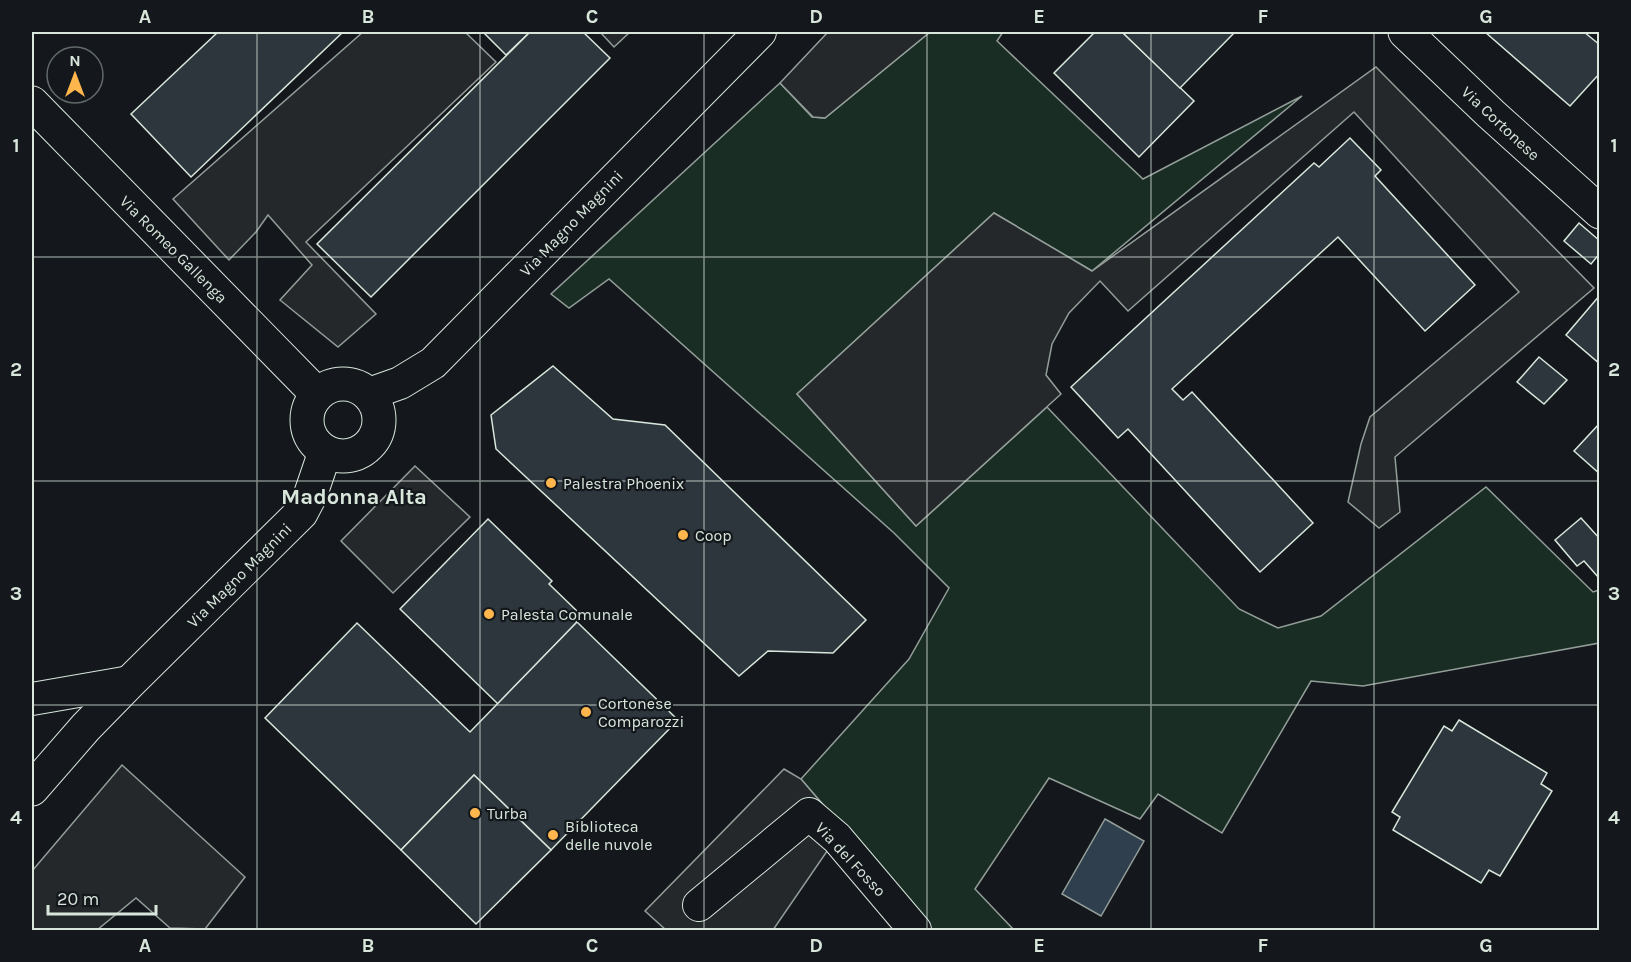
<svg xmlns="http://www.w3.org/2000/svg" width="1631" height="962" font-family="Karla,sans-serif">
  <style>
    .green { fill: #1a2d24; stroke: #939e99; stroke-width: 1.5 }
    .parking { fill: #24282b; stroke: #939e99; stroke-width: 1.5 }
    .water { fill: #2f3f4d; stroke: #939e99; stroke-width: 1.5 }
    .building { fill: #2c363c; stroke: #d8e6dc; stroke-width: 1.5 }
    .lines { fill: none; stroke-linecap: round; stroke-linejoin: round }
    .minor-casing { stroke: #d8e6dc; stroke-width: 34 }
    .tertiary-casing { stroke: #d8e6dc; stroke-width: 35 }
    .secondary-casing { stroke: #d8e6dc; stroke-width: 35 }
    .minor { stroke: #14181c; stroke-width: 32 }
    .tertiary { stroke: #14181c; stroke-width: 33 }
    .secondary { stroke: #14181c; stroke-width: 33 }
    .grid { fill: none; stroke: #d8e6dc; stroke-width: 1.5; stroke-opacity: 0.55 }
    .poi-dot { fill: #ffb74d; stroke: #14181c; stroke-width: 2 }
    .labels { text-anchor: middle; stroke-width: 4.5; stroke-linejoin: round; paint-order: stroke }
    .street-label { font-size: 16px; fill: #d8e6dc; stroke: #14181c }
    .poi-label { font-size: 16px; fill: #d8e6dc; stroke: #14181c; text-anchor: start }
    .district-label { font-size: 22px; font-weight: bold; fill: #d8e6dc; stroke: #14181c }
    .neatline { fill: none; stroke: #d8e6dc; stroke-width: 2 }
    .grid-label { font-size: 20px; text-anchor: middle; font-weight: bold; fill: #d8e6dc }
  </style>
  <rect width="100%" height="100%" fill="#14181c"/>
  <polygon class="green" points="930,32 1003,32 997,41 1143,179 1302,96 1092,271 994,213 797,394 916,526 1047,407 1239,609 1278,628 1321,616 1486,487 1593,592 1599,590 1599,643 1363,686 1311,681 1222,833 1158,794 1140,819 1049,778 975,889 1014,930 931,930 801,779 909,659 949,588 894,533 609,279 569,308 551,294 780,83 812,117 825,118"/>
  <g class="parking">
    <polygon points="363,32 465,32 496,62 306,242 376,314 338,347 280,300 312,265 268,215 256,232 229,260 173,199"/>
    <polygon points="600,32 630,32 614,47"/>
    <polygon points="828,32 930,32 825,118 813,117 780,83"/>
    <polygon points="1376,67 1594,288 1395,457 1400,512 1379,528 1348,502 1361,444 1370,417 1519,292 1354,112 1128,311 1100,281 1069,313 1052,344 1046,375 1061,394 916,526 797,394 994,213 1092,271"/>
    <polygon points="415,466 470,517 393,593 341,541"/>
    <polygon points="122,765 245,877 205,929 170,928 136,898 97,930 32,930 32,871"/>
    <polygon points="784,769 801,779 854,841 836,838 773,930 666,930 645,911"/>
  </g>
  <polygon class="water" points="1105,819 1144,841 1101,916 1062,894"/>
  <g class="building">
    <polygon points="218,32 343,32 191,177 131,114"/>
    <polygon points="483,32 530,32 506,55"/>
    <polygon points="530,32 583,32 610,58 371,297 317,244"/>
    <polygon points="1095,32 1122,32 1194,101 1139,157 1054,73"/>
    <polygon points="1122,32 1235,32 1180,88"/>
    <polygon points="1485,32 1584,32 1600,45 1600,73 1570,106"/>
    <polygon points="1350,138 1381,170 1375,176 1475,285 1425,331 1338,237 1172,389 1183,400 1192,392 1313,523 1260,572 1128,429 1118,438 1071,387 1314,163 1319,167"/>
    <polygon points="1579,223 1600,241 1600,253 1591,264 1564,241"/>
    <polygon points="1600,295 1600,364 1566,335"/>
    <polygon points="1539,357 1567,380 1544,404 1517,382"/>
    <polygon points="553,366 613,419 665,425 866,620 833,653 768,651 739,676 496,449 491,415"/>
    <polygon points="1600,423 1600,474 1574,451"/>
    <polygon points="1581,518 1600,539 1599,578 1584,561 1577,566 1555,540"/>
    <polygon points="488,519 552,581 549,584 577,611 572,617 577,622 498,704 400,609"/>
    <polygon points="577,622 678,720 551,850 474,775 401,850 265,718 357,623 470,732"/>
    <polygon points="1459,720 1547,773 1541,784 1552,791 1500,876 1489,870 1481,883 1393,830 1400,817 1392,812 1444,726 1452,731"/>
    <polygon points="474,775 551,850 476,924 401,850"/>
  </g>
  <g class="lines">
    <g class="minor-casing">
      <g id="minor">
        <polyline points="369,394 400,383 433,363 760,32"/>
        <polyline points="32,699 130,682"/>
        <polyline points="699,905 809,814 837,838 915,930"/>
      </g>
    </g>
    <g class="tertiary-casing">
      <g id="tertiary">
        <polyline points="32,103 317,394"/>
        <circle cx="343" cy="420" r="36"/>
        <polyline points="32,789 86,727 130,682 301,513 310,496 325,452"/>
      </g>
    </g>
    <g class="secondary-casing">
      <polyline id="secondary" points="1405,32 1491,114 1600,212"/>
    </g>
    <use href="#minor" class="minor"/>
    <use href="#tertiary" class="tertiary"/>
    <use href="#secondary" class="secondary"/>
  </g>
  <path class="grid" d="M257,32v898M480,32v898M704,32v898M927,32v898M1151,32v898M1374,32v898M32,257h1568M32,481h1568M32,705h1568"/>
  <g class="poi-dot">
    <circle cx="551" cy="483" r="6"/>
    <circle cx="683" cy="535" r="6"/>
    <circle cx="489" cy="614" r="6"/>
    <circle cx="586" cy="712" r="6"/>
    <circle cx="475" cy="813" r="6"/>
    <circle cx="553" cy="835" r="6"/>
  </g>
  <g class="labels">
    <g class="street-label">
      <text transform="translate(1501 123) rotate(43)" y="6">Via Cortonese</text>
      <text transform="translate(571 223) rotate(-46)" y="6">Via Magno Magnini</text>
      <text transform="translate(174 249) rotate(45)" y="6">Via Romeo Gallenga</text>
      <text transform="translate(239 575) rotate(-45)" y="6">Via Magno Magnini</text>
      <text transform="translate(851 859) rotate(47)" y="6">Via del Fosso</text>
    </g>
    <g class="poi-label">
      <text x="563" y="489">Palestra Phoenix</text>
      <text x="695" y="541">Coop</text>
      <text x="501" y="620">Palesta Comunale</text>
      <text x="598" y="709">Cortonese<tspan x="598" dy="18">Comparozzi</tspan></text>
      <text x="487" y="819">Turba</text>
      <text x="565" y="832">Biblioteca<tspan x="565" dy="18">delle nuvole</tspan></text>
    </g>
    <g class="district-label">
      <text x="354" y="504">Madonna Alta</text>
    </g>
  </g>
  <rect width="1631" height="962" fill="none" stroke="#14181c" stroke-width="66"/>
  <g transform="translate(75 75)"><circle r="28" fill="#14181c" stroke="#626a69" stroke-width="1.5"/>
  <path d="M0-4.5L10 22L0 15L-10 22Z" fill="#ffb74d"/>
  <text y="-9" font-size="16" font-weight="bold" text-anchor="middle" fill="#d8e6dc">N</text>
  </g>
  <path d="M48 905v9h108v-9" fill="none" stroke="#d8e6dc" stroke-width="3"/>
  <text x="57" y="905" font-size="18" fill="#d8e6dc" stroke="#14181c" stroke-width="4.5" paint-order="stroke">20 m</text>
  <rect x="33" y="33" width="1565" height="896" class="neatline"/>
  <g class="grid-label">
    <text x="145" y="23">A</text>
    <text x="368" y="23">B</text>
    <text x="592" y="23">C</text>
    <text x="816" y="23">D</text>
    <text x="1039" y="23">E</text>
    <text x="1263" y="23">F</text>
    <text x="1486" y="23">G</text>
    <text x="16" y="152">1</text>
    <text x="1614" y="152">1</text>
    <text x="16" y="376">2</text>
    <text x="1614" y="376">2</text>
    <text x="16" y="600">3</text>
    <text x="1614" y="600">3</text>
    <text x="16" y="824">4</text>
    <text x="1614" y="824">4</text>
    <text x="145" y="952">A</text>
    <text x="368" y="952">B</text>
    <text x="592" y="952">C</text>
    <text x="816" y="952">D</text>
    <text x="1039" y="952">E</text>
    <text x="1263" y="952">F</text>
    <text x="1486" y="952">G</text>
  </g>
</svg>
